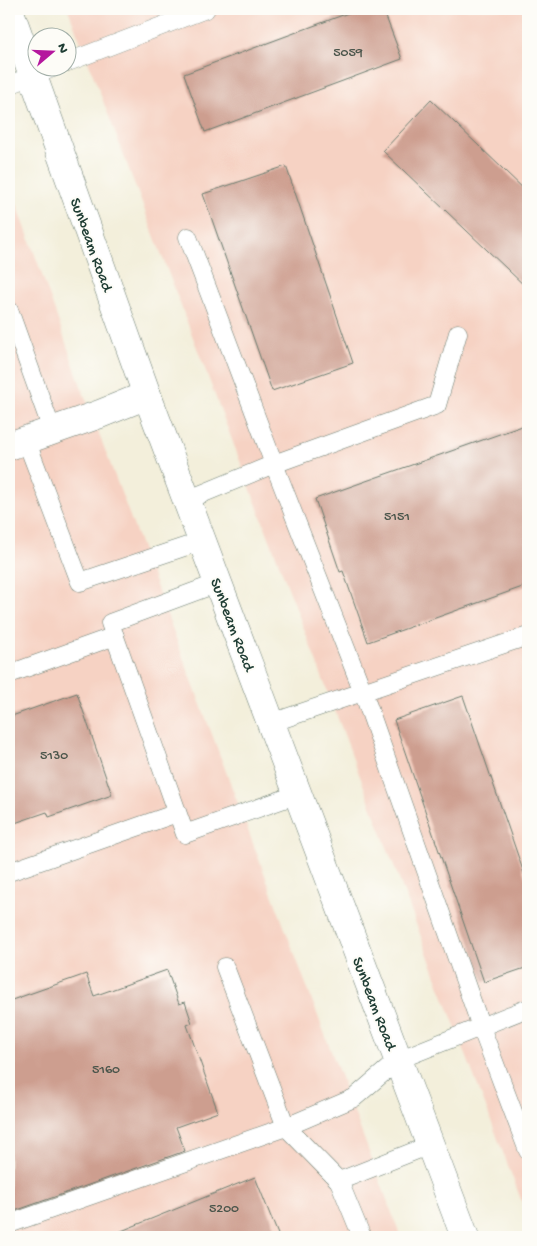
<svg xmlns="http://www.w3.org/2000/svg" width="537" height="1246" font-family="'Gochi Hand',sans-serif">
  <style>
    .built { fill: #f6d2c3 }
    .building { fill: #cd9e8f }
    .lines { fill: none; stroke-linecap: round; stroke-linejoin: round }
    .lane-casing { stroke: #697b6e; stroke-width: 19 }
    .street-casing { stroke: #697b6e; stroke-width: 29 }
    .secondary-casing { stroke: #697b6e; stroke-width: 29 }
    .lane { stroke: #fff; stroke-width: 18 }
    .street { stroke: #fff; stroke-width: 28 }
    .secondary { stroke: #fff; stroke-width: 28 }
    .labels { text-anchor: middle; stroke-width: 4; stroke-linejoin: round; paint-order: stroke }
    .number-label { font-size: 14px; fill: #4a554b }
    .street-label { font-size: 16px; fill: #1f3d34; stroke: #fdfcf7 }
  </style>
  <rect width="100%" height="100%" fill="#fdfcf7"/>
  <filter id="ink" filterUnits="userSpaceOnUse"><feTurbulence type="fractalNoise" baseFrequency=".02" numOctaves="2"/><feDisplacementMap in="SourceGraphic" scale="10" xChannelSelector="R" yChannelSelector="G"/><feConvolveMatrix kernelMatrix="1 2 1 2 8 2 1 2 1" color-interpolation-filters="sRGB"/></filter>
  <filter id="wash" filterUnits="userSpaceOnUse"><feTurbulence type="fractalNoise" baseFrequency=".0096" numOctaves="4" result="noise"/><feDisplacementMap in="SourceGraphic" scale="20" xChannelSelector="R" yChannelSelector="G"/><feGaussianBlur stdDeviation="1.12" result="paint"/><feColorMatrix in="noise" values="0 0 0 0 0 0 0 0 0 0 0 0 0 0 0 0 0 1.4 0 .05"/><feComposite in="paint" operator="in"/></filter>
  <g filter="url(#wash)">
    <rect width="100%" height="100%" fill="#f3efdb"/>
    <g class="built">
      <polygon points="68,9 528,9 528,1218"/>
      <polygon points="9,181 84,394 401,1237 9,1237"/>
    </g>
    <g id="blocks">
      <g class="building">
        <polygon points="359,9 383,9 402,59 205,132 184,74"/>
        <polygon points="431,100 528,193 528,289 383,151"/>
        <polygon points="286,166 353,363 272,391 203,194"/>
        <polygon points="528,424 528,585 368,642 343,571 340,572 315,499"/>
        <polygon points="77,693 112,795 49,817 47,812 9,825 9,717"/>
        <polygon points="463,696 528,885 528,967 484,982 394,720"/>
        <polygon points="167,970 179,1004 185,1002 192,1023 187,1025 218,1112 176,1127 185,1151 9,1213 9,1001 86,974 94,996"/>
        <polygon points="255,1177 279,1237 109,1237 109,1236"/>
      </g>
    </g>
  </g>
  <g filter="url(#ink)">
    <use href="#blocks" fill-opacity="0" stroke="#697b6e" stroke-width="1"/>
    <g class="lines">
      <g class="lane-casing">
        <g id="lane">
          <polyline points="68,62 206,9"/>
          <polyline points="9,85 53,68"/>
          <polyline points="188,237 274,464 363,692 481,1027 528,1151"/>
          <polyline points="9,310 52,430"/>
          <polyline points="26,440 80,582 202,541"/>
          <polyline points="187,500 274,464 437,405 458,333"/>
          <polyline points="218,583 110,623 185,834 298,794"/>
          <polyline points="9,674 115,636"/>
          <polyline points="271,723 528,636"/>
          <polyline points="9,872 177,813"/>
          <polyline points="225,967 286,1127 354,1098 398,1060 528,1008"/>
          <polyline points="9,1224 286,1127 339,1181"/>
          <polyline points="362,1237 339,1181 430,1145"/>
        </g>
      </g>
      <g class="street-casing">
        <polyline id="street" points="9,446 100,414 147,395"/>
      </g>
      <g class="secondary-casing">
        <polyline id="secondary" points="9,9 147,395 465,1237"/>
      </g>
      <use href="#lane" class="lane"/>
      <use href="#street" class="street"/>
      <use href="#secondary" class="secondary"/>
    </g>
  </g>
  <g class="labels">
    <g class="number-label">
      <text x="348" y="56">5059</text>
      <text x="397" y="520">5151</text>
      <text x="54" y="759">5130</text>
      <text x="106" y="1073">5160</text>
      <text x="224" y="1212">5200</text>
    </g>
    <g class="street-label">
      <text transform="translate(93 244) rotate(70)" y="6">Sunbeam Road</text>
      <text transform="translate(234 624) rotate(69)" y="6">Sunbeam Road</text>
      <text transform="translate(376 1003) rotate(69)" y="6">Sunbeam Road</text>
    </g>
  </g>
  <rect width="537" height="1246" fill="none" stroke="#fdfcf7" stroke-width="30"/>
  <g transform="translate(52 52) rotate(71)"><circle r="24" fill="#fdfcf7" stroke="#a4b0a9"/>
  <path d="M0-4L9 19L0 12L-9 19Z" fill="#b5179e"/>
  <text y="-8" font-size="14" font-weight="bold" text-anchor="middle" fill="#1f3d34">N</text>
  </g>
</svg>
